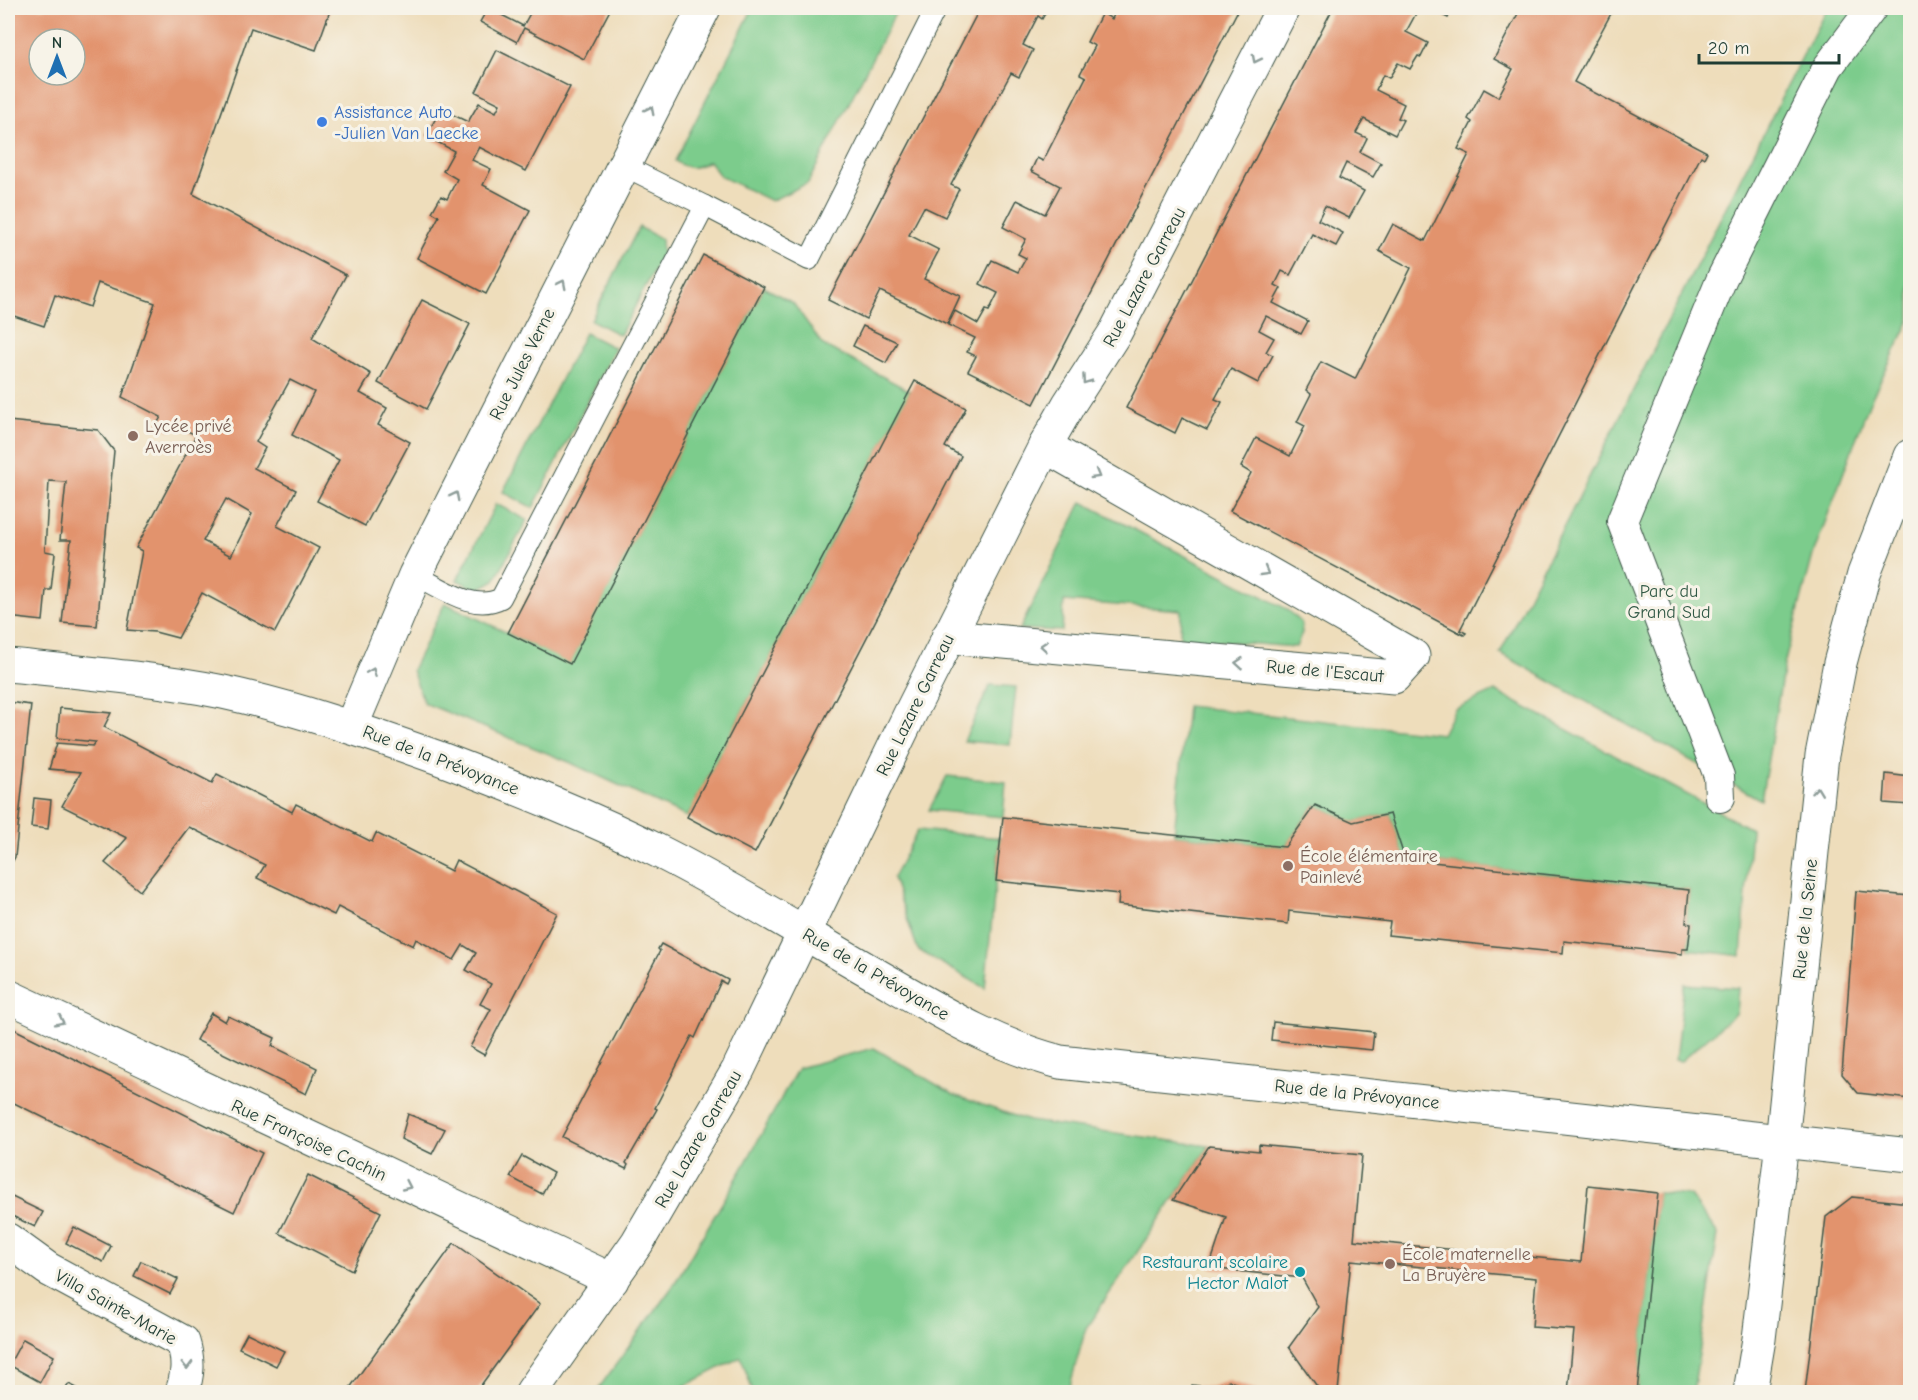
<svg xmlns="http://www.w3.org/2000/svg" width="1918" height="1400" font-family="'Comic Neue',sans-serif">
  <style>
    .green { fill: #7ccc8c; stroke: #4e8460; stroke-width: 1.5 }
    .building { fill: #e2936d; fill-rule: evenodd }
    .lines { fill: none; stroke-linecap: round; stroke-linejoin: round }
    .service-casing { stroke: #3e5548; stroke-width: 22 }
    .pedestrian-casing { stroke: #3e5548; stroke-width: 32 }
    .minor-casing { stroke: #3e5548; stroke-width: 35 }
    .service { stroke: #fff; stroke-width: 20 }
    .pedestrian { stroke: #fff; stroke-width: 30 }
    .minor { stroke: #fff; stroke-width: 33 }
    .oneway { stroke: #8f9e9a }
    .shop-dot { fill: #3f7fe0; stroke: #f7f3e8; stroke-width: 2 }
    .education-dot { fill: #8d6e63; stroke: #f7f3e8; stroke-width: 2 }
    .culture-dot { fill: #0f9aa8; stroke: #f7f3e8; stroke-width: 2 }
    .labels { text-anchor: middle; stroke-width: 6; stroke-linejoin: round; paint-order: stroke }
    .shop-label { font-size: 18px; fill: #366cbe; stroke: #f7f3e8; text-anchor: start }
    .street-label { font-size: 18px; fill: #1f3d34; stroke: #f7f3e8 }
    .education-label { font-size: 18px; fill: #785e54; stroke: #f7f3e8; text-anchor: start }
    .park-label { font-size: 18px; fill: #325a46; stroke: #f7f3e8 }
    .culture-label { font-size: 18px; fill: #0d838f; stroke: #f7f3e8; text-anchor: end }
  </style>
  <rect width="100%" height="100%" fill="#f7f3e8"/>
  <filter id="ink" filterUnits="userSpaceOnUse"><feTurbulence type="fractalNoise" baseFrequency=".0167" numOctaves="2"/><feDisplacementMap in="SourceGraphic" scale="12" xChannelSelector="R" yChannelSelector="G"/><feConvolveMatrix kernelMatrix="1 2 1 2 8 2 1 2 1" color-interpolation-filters="sRGB"/></filter>
  <filter id="wash" filterUnits="userSpaceOnUse"><feTurbulence type="fractalNoise" baseFrequency=".008" numOctaves="4" result="noise"/><feDisplacementMap in="SourceGraphic" scale="24" xChannelSelector="R" yChannelSelector="G"/><feGaussianBlur stdDeviation="1.35" result="paint"/><feColorMatrix in="noise" values="0 0 0 0 0 0 0 0 0 0 0 0 0 0 0 0 0 1.4 0 .05"/><feComposite in="paint" operator="in"/></filter>
  <g filter="url(#wash)">
    <rect width="100%" height="100%" fill="#edb"/>
    <g class="green">
      <path d="M753,8h142l1,4 -88,171 -37,18 -51,-25 -11,-15c-14,8 -21,9 -34,0z"/>
      <polygon points="1827,8 1910,8 1910,320 1869,404 1813,555 1784,665 1761,800 1500,653"/>
      <polygon points="639,227 661,239 662,255 620,335 591,320"/>
      <polygon points="764,287 793,303 823,345 910,391 687,817 569,762 424,703 412,670 445,603 570,663"/>
      <polygon points="585,333 615,348 533,508 503,492"/>
      <polygon points="1082,502 1287,609 1301,622 1302,633 1296,647 1180,638 1181,610 1064,601 1062,631 1020,629"/>
      <polygon points="496,504 527,520 495,580 477,590 457,580"/>
      <polygon points="990,685 1016,687 1010,745 964,741"/>
      <polygon points="1495,691 1751,829 1741,956 1688,949 1691,924 1686,923 1689,890 1405,859 1390,814 1353,822 1315,805 1285,847 1174,835 1187,706 1442,734 1455,709"/>
      <polygon points="947,776 1006,782 1003,817 929,810"/>
      <polygon points="918,830 1000,838 985,988 918,950 893,878"/>
      <polygon points="1684,984 1738,988 1736,1013 1681,1061 1675,1060"/>
      <polygon points="874,1048 954,1095 1029,1121 1209,1146 1086,1328 1068,1392 753,1392 741,1357 673,1392 596,1392 673,1286 740,1173 798,1068"/>
      <polygon points="1658,1193 1690,1196 1718,1234 1693,1392 1637,1392"/>
    </g>
    <g id="blocks">
      <g class="building">
        <path d="M8,8h323l-15,42 -65,-22 -58,166 153,81 -34,63 59,36 -11,19 27,15 -9,17 32,17 -45,84 -48,-25 22,-41 -47,-25 22,-43 -24,-12 -34,62 9,6 -11,20 42,22 -19,36 42,22 -44,84 -73,-39 -24,45 -23,-6 -28,-2 15,-79 -6,-3 60,-113 -23,-11 -3,7 -13,-7 4,-7 -39,-20 33,-94 -57,-20 -8,24 -35,-12 -11,31 -36,-12zM39,39h36v36h-36zM226,499l26,15 -21,42 -28,-15z"/>
        <polygon points="488,8 523,26 533,8 611,8 584,59 524,28 517,42 480,22"/>
        <polygon points="980,8 1048,8 1042,19 1038,16 1023,45 1033,50 1019,77 1011,73 951,185 959,189 945,217 924,207 909,235 939,250 924,279 960,296 947,324 880,291 866,319 828,300"/>
        <polygon points="1117,8 1239,8 1034,404 968,371 976,356 967,352 975,338 948,325 955,311 978,324 986,310 989,311 998,293 980,284 992,260 1018,272 1026,258 1018,254 1026,239 1003,227 1017,200 1045,214 1052,201 1060,186 1031,171 1037,158 1043,161 1086,77 1080,74 1095,46 1087,42 1102,13 1112,19"/>
        <polygon points="1333,8 1419,8 1406,32 1428,43 1421,57 1418,56 1410,69 1398,63 1389,78 1383,75 1376,90 1404,104 1398,118 1403,120 1395,135 1364,119 1356,133 1367,138 1360,152 1381,163 1373,177 1346,163 1339,178 1364,191 1349,218 1325,206 1318,220 1343,233 1336,246 1312,234 1290,275 1282,271 1275,285 1281,288 1273,303 1308,321 1301,334 1266,316 1259,330 1274,338 1266,352 1273,355 1258,383 1231,369 1215,399 1222,402 1207,430 1182,418 1175,433 1126,408"/>
        <polygon points="1428,8 1453,8 1448,18"/>
        <polygon points="1521,8 1614,8 1574,82 1707,152 1704,158 1701,156 1460,630 1466,633 1464,635 1230,511 1251,473 1241,467 1256,438 1290,456 1305,426 1297,422 1311,394 1306,390 1321,362 1355,379 1411,268 1379,251 1393,224 1425,241 1469,154 1458,149 1472,122 1468,119 1484,89 1498,97 1513,69 1494,59"/>
        <polygon points="497,50 570,87 526,171 479,147 472,160 491,169 483,185 530,210 486,294 417,258 439,216 432,212 441,196 447,199 457,179 443,171 454,151 426,136 441,109 468,122 479,103 496,112 500,104 476,92"/>
        <polygon points="703,255 764,287 570,664 508,633"/>
        <polygon points="422,300 470,324 426,409 378,383"/>
        <polygon points="863,326 897,342 886,363 853,346"/>
        <polygon points="915,381 966,408 945,447 961,456 755,853 687,817"/>
        <polygon points="8,421 98,430 114,451 97,626 62,623 71,540 60,540 66,482 49,481 45,551 55,553 51,590 46,590 43,621 8,617 10,578 8,578"/>
        <polygon points="8,702 31,705 15,857 8,870"/>
        <polygon points="60,708 111,713 104,727 212,783 217,774 292,812 296,804 372,842 376,833 451,871 456,860 557,913 484,1055 470,1047 491,1009 480,1004 491,984 466,970 476,953 463,945 454,960 416,939 413,946 338,907 334,915 257,878 265,865 189,827 140,891 105,863 127,838 62,806 81,772 49,769 57,743 93,746 96,742 57,738"/>
        <polygon points="1886,774 1910,777 1910,805 1884,803"/>
        <polygon points="34,798 51,800 48,829 31,827"/>
        <polygon points="1315,805 1353,822 1390,814 1405,859 1689,890 1686,923 1691,924 1688,949 1682,949 1682,954 1564,941 1563,953 1388,935 1390,922 1289,911 1288,924 1118,905 1119,894 996,881 1003,817 1285,847"/>
        <polygon points="1856,891 1910,896 1910,1099 1858,1093 1842,1074"/>
        <polygon points="661,944 728,980 726,984 721,981 695,1038 692,1036 655,1108 657,1109 626,1163 628,1165 626,1169 562,1137 660,951 658,949"/>
        <polygon points="211,1013 225,1022 228,1016 275,1038 272,1046 317,1068 306,1094 196,1040"/>
        <polygon points="1273,1022 1374,1032 1372,1050 1271,1040"/>
        <polygon points="8,1026 262,1153 234,1212 8,1100"/>
        <polygon points="408,1114 445,1129 432,1154 401,1139"/>
        <polygon points="1259,1145 1362,1155 1354,1240 1581,1262 1588,1185 1658,1193 1637,1392 1568,1392 1574,1330 1532,1327 1536,1278 1351,1260 1338,1392 1321,1392 1289,1347 1318,1307 1302,1278 1209,1268 1226,1217 1173,1200 1209,1146 1259,1151"/>
        <polygon points="522,1156 553,1173 542,1194 510,1177"/>
        <polygon points="308,1175 381,1212 352,1270 279,1233"/>
        <polygon points="8,1195 43,1212 35,1227 8,1214"/>
        <polygon points="1852,1197 1910,1203 1910,1392 1805,1392 1826,1217"/>
        <polygon points="74,1227 111,1246 103,1262 66,1243"/>
        <polygon points="454,1243 540,1304 476,1392 347,1392"/>
        <polygon points="141,1261 178,1279 170,1294 134,1276"/>
        <polygon points="247,1333 284,1351 276,1366 239,1348"/>
        <polygon points="23,1339 54,1356 40,1382 9,1365"/>
        <polygon points="1229,1381 1264,1392 1191,1392 1192,1385 1209,1387"/>
        <polygon points="69,1384 84,1392 63,1392"/>
      </g>
    </g>
  </g>
  <g filter="url(#ink)">
    <use href="#blocks" fill-opacity="0" stroke="#3e5548" stroke-width="1.5"/>
    <g class="lines">
      <g class="service-casing">
        <g id="service">
          <polyline points="705,206 809,260 936,8"/>
          <path d="M415,575c26,12 58,38 86,23l204,-392 -83,-41"/>
        </g>
      </g>
      <g class="pedestrian-casing">
        <polyline id="pedestrian" points="1720,797 1719,776 1622,521 1722,278 1828,67 1872,8"/>
      </g>
      <g class="minor-casing">
        <g id="minor">
          <polyline points="948,637 1394,677 1413,656 1045,446"/>
          <path d="M8,665c71,7 144,13 215,27 73,16 143,40 213,65 76,29 153,59 226,96 75,38 146,83 218,124 59,34 114,68 180,85l850,93"/>
          <polyline points="351,727 415,575 704,8"/>
          <polyline points="8,996 612,1280"/>
          <path d="M8,1240l40,29 135,73c6,19 5,32 -1,50"/>
          <polyline points="532,1392 637,1243 738,1070 910,714 1045,446 1069,404 1116,331 1283,8"/>
          <polyline points="1750,1392 1759,1339 1782,1142 1822,755 1840,663 1864,574 1910,456"/>
        </g>
      </g>
      <use href="#service" class="service"/>
      <use href="#pedestrian" class="pedestrian"/>
      <use href="#minor" class="minor"/>
    </g>
    <defs><path id="oneway-chevron" d="M-2-3.5L2.5 0L-2 3.5" fill="none" stroke-width="1.6" stroke-linecap="round" stroke-linejoin="round" transform="scale(1.5)"/></defs>
    <g class="oneway">
      <use href="#oneway-chevron" transform="translate(1256 59) rotate(117)"/>
      <use href="#oneway-chevron" transform="translate(650 110) rotate(-63)"/>
      <use href="#oneway-chevron" transform="translate(562 284) rotate(-63)"/>
      <use href="#oneway-chevron" transform="translate(1086 380) rotate(125)"/>
      <use href="#oneway-chevron" transform="translate(1096 475) rotate(30)"/>
      <use href="#oneway-chevron" transform="translate(455 496) rotate(-63)"/>
      <use href="#oneway-chevron" transform="translate(1265 572) rotate(30)"/>
      <use href="#oneway-chevron" transform="translate(1044 646) rotate(-175)"/>
      <use href="#oneway-chevron" transform="translate(1239 663) rotate(-175)"/>
      <use href="#oneway-chevron" transform="translate(372 672) rotate(-67)"/>
      <use href="#oneway-chevron" transform="translate(1817 791) rotate(-83)"/>
      <use href="#oneway-chevron" transform="translate(60 1021) rotate(26)"/>
      <use href="#oneway-chevron" transform="translate(407 1186) rotate(25)"/>
      <use href="#oneway-chevron" transform="translate(187 1365) rotate(89)"/>
    </g>
  </g>
  <circle class="shop-dot" cx="322" cy="122" r="6"/>
  <g class="education-dot">
    <circle cx="133" cy="436" r="6"/>
    <circle cx="1288" cy="866" r="6"/>
    <circle cx="1390" cy="1264" r="6"/>
  </g>
  <circle class="culture-dot" cx="1300" cy="1272" r="6"/>
  <g class="labels">
    <g class="shop-label">
      <text x="334" y="118">Assistance Auto<tspan x="334" dy="21">-Julien Van Laecke</tspan></text>
    </g>
    <g class="street-label">
      <text transform="translate(1144 277) rotate(-62)" y="6">Rue Lazare Garreau</text>
      <text transform="translate(522 364) rotate(-63)" y="6">Rue Jules Verne</text>
      <text transform="translate(1325 671) rotate(5)" y="6">Rue de l'Escaut</text>
      <text transform="translate(915 705) rotate(-64)" y="6">Rue Lazare Garreau</text>
      <text transform="translate(441 760) rotate(21)" y="6">Rue de la Prévoyance</text>
      <text transform="translate(1805 919) rotate(-84)" y="6">Rue de la Seine</text>
      <text transform="translate(876 974) rotate(30)" y="6">Rue de la Prévoyance</text>
      <text transform="translate(1357 1094) rotate(6)" y="6">Rue de la Prévoyance</text>
      <text transform="translate(698 1139) rotate(-60)" y="6">Rue Lazare Garreau</text>
      <text transform="translate(309 1140) rotate(25)" y="6">Rue Françoise Cachin</text>
      <text transform="translate(116 1307) rotate(29)" y="6">Villa Sainte-Marie</text>
    </g>
    <g class="education-label">
      <text x="145" y="432">Lycée privé<tspan x="145" dy="21">Averroès</tspan></text>
      <text x="1300" y="862">École élémentaire<tspan x="1300" dy="21">Painlevé</tspan></text>
      <text x="1402" y="1260">École maternelle<tspan x="1402" dy="21">La Bruyère</tspan></text>
    </g>
    <g class="park-label">
      <text x="1669" y="597">Parc du<tspan x="1669" dy="21">Grand Sud</tspan></text>
    </g>
    <g class="culture-label">
      <text x="1288" y="1268">Restaurant scolaire<tspan x="1288" dy="21">Hector Malot</tspan></text>
    </g>
  </g>
  <rect width="1918" height="1400" fill="none" stroke="#f7f3e8" stroke-width="30"/>
  <g transform="translate(57 57)"><circle r="28" fill="#f7f3e8" stroke="#a1aaa0" stroke-width="1.5"/>
  <path d="M0-4.5L10 22L0 15L-10 22Z" fill="#1f6fb2"/>
  <text y="-9" font-size="16" font-weight="bold" text-anchor="middle" fill="#1f3d34">N</text>
  </g>
  <path d="M1699 54v9h140v-9" fill="none" stroke="#1f3d34" stroke-width="3"/>
  <text x="1708" y="54" font-size="18" fill="#1f3d34" stroke="#f7f3e8" stroke-width="4.5" paint-order="stroke">20 m</text>
</svg>
